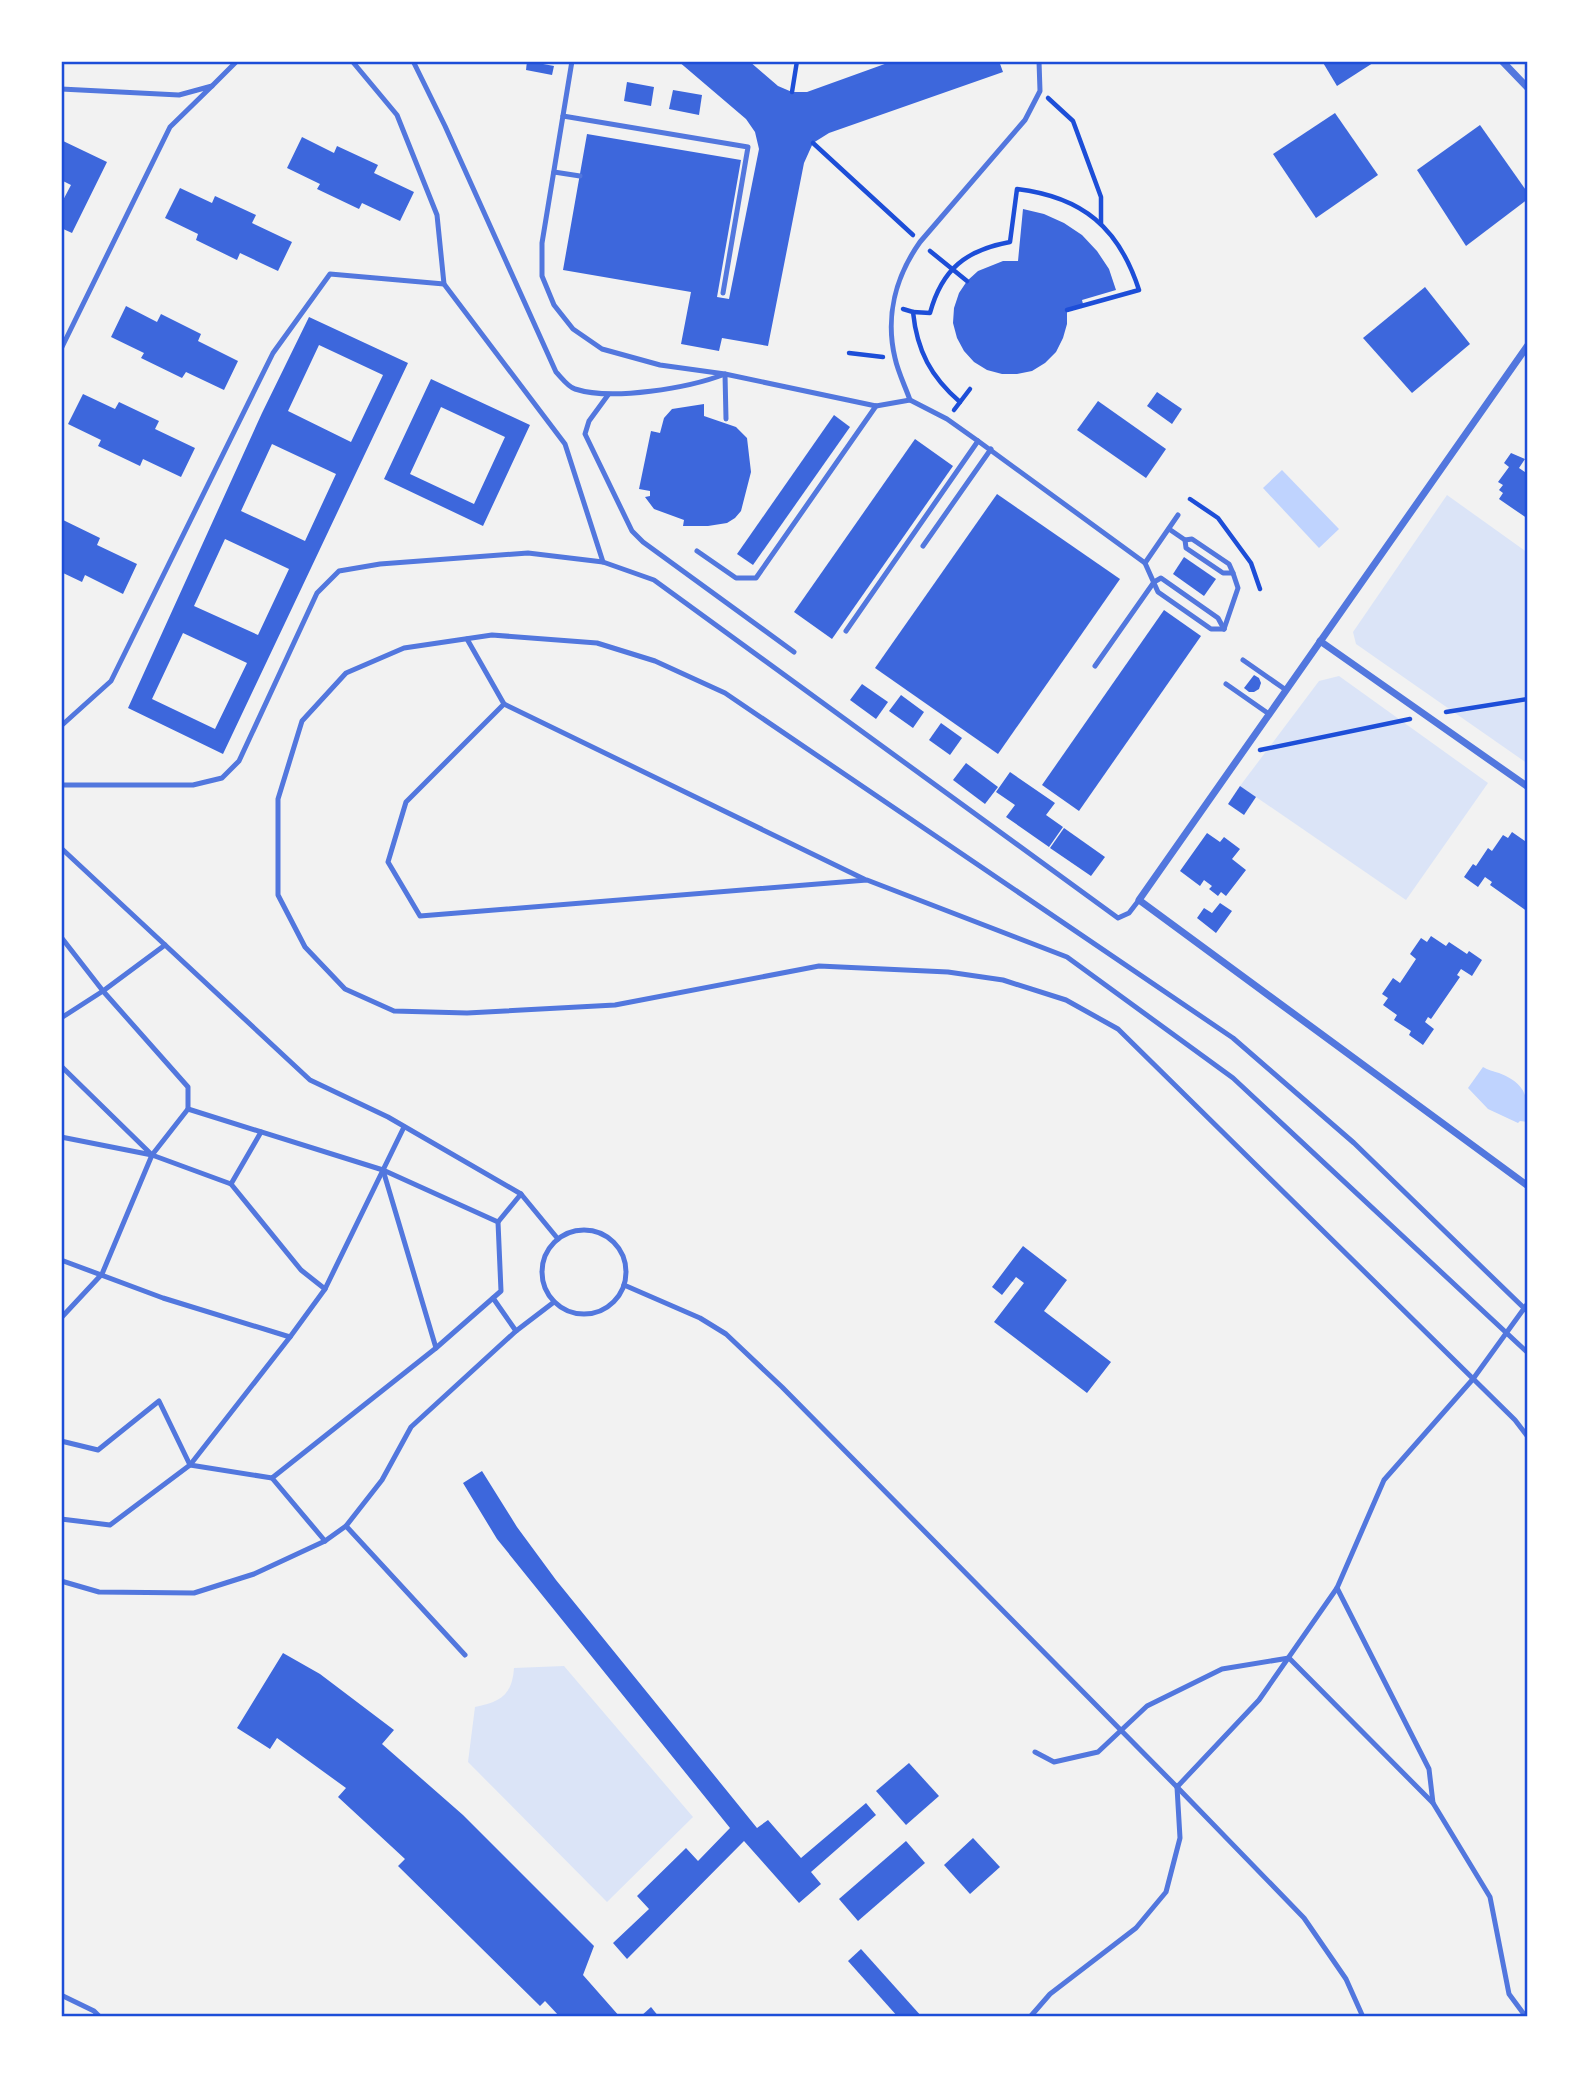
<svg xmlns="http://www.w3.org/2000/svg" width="1589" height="2078" font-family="'IBM Plex Sans',sans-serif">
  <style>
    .green { fill: #dbe4f7 }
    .water { fill: #bfd3fe }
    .building { fill: #3d67dc; fill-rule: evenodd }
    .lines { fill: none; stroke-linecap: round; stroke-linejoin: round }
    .path { stroke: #1d4ed8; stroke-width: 4.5 }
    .service { stroke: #5277de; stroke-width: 5 }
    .minor { stroke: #5277de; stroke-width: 7 }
    .neatline { fill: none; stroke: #1d4ed8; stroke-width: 2.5 }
  </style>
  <rect width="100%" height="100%" fill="#f2f2f2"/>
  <g class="green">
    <polygon points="1447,495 1528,553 1528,764 1356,644 1353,632"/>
    <polygon points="1339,676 1488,783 1406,900 1240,786 1319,681"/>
    <path d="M564,1666l129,151 -86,85 -139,-140 7,-55c25,-5 37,-11 39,-39z"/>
  </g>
  <g class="water">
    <polygon points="1282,470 1339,529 1319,548 1263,488"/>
    <path d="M1483,1067c5,3 10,4 16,6 27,11 29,23 29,49l-8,-1 -2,2 -30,-14 -20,-21z"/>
  </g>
  <g class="building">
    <polygon points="527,61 554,66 552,75 526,70"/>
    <polygon points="678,61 749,61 778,86 792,92 807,92 893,61 999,61 1003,72 829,133 813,143 804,163 768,346 722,338 719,351 681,344 691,292 563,270 587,134 741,160 717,297 729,299 759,149 755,132 746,119"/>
    <polygon points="1322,61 1376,61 1337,86"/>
    <polygon points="627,82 654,87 651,106 624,101"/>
    <polygon points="673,90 702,95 699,115 669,109"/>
    <polygon points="1335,113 1378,175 1316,218 1273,154"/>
    <polygon points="1480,125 1528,193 1528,199 1466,246 1417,170"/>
    <polygon points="302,137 334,153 337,146 378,165 374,173 414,192 400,221 362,203 359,209 317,189 320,184 287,168"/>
    <polygon points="61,140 107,162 72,233 61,228 61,204 71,185 61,180"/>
    <polygon points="180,188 212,203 215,196 256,215 252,223 292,242 278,271 240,253 237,260 196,240 198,234 165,218"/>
    <polygon points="1023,209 1044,214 1064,223 1082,235 1097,251 1109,269 1116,290 1082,300 1083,304 1067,309 1067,324 1063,338 1056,352 1045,363 1032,371 1017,374 1002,374 987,370 974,362 964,351 957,338 953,323 954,308 959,293 967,281 978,271 1003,261 1018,261"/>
    <polygon points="1425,287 1470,344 1412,393 1363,338"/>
    <polygon points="126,306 157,322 161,314 201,334 198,341 238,361 224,390 186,372 182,378 141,358 144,353 111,337"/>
    <path d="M309,317l99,46 -185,391 -95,-46 134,-295zM319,345l64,30 -32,67 -63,-31zM272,444l64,30 -31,67 -64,-30zM225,539l64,30 -31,66 -64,-29zM183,633l64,30 -32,66 -63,-30z"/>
    <path d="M431,379l99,46 -47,101 -99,-47zM441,407l64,30 -31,67 -64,-30z"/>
    <polygon points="1157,392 1182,409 1172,424 1147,406"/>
    <polygon points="83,394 115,409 119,402 159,421 155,429 195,448 181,477 143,459 140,466 98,446 101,440 68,424"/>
    <polygon points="1098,401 1166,449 1146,478 1077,430"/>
    <polygon points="704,404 704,416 736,427 747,438 751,472 741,511 735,518 727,523 708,526 683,526 684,520 654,509 645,497 650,496 650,491 639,489 651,431 660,433 664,418 672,409"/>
    <polygon points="834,415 850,427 753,565 737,554"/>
    <polygon points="915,439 953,466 832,639 794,612"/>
    <polygon points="1511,453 1525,459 1519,468 1528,474 1528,519 1499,499 1503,493 1499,490 1503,485 1498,482 1509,467 1504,463"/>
    <polygon points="997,494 1120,579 998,754 875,668"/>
    <polygon points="61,519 100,538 97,545 137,564 123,594 85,575 82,582 61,572"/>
    <polygon points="1184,557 1216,579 1204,596 1173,574"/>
    <polygon points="1164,610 1201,636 1079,811 1042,785"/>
    <polygon points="1254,675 1259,678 1261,683 1259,689 1254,692 1249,692 1244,688"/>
    <polygon points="862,684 888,702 876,719 850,700"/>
    <polygon points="901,695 924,712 913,728 889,711"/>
    <polygon points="941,723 962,738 950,755 929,740"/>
    <polygon points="966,763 998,787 985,804 953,780"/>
    <polygon points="1010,772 1055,803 1046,815 1063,827 1049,847 1006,817 1015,805 996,792"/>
    <polygon points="1240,786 1256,797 1244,815 1228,804"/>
    <polygon points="1064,828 1105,857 1091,876 1050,848"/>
    <polygon points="1512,832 1528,843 1528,912 1490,885 1492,882 1485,877 1478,887 1464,877 1473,864 1476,866 1488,848 1492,851 1503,835 1508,838"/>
    <polygon points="1207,833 1220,842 1224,837 1240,849 1232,859 1246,870 1226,896 1221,892 1218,896 1209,889 1212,886 1204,880 1200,886 1180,871"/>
    <polygon points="1220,903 1232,911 1216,933 1197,918 1204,908 1212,913"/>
    <polygon points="1431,936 1446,946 1449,942 1467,954 1469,951 1482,960 1472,976 1461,969 1457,975 1460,977 1431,1019 1428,1017 1425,1022 1434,1029 1423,1045 1409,1035 1411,1031 1394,1020 1397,1015 1383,1005 1388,998 1382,994 1393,978 1400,983 1416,959 1410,954 1421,938 1427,942"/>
    <polygon points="1023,1246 1067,1280 1044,1311 1111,1362 1087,1393 994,1322 1024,1283 1016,1277 1002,1295 992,1287"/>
    <polygon points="482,1471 517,1527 556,1580 757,1828 768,1820 801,1858 866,1803 876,1815 811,1872 821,1884 799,1903 744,1841 627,1959 613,1943 649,1909 637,1896 686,1848 698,1861 730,1828 497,1539 463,1483"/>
    <polygon points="283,1653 320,1674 394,1730 382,1744 463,1815 594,1946 583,1975 620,2017 560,2017 545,2001 540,2006 398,1866 405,1859 338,1797 346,1788 277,1738 270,1749 237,1728"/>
    <polygon points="909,1763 939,1796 906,1825 876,1791"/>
    <polygon points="973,1838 1000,1867 970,1894 944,1865"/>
    <polygon points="906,1841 925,1863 858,1921 839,1899"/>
    <polygon points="861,1949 922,2017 898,2017 848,1961"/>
    <polygon points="651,2007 659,2017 640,2017"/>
  </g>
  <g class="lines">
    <g class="path">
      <polyline points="792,92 797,61"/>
      <polyline points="1048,98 1073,121 1101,197 1101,224"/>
      <polyline points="813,143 913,235"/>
      <polyline points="930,251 967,281"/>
      <path d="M903,309l10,3c4,39 18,65 47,90"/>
      <path d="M913,312l17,1c12,-44 36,-63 80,-71l7,-53c66,8 102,39 122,101l-72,20"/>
      <polyline points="849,353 883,357"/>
      <polyline points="954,410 970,389"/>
      <polyline points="1190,499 1218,518 1251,563 1260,589"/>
      <polyline points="1446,712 1528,699"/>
      <polyline points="1260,750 1410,719"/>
    </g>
    <g class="service">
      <polyline points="352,61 397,115 437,215 444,284 565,444 603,562"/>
      <path d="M413,61l32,65 111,246c5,5 12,15 19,17 37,12 114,-1 150,-15l1,45"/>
      <polyline points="572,61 542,243 542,276 554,305 573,329 602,349 660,365 725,374 876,406 910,400 947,419 978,441 1145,563 1158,592 1211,629 1224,629"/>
      <polyline points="61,89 179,95 212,86 237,61"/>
      <polyline points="563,116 748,147 723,293"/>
      <polyline points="554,172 580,176"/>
      <polyline points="61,349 170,127 212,86"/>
      <polyline points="608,395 589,421 585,434 632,531 643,542 794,652"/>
      <path d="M910,400c-5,-14 -12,-28 -15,-42 -10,-42 1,-82 25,-116l105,-122 15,-29 -1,-30"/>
      <polyline points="1169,529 1185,540 1192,539 1229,564 1233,573 1238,588 1224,629"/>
      <polyline points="1185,540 1186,548 1223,573 1233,573"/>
      <polyline points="923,546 991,449"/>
      <polyline points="697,551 736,578 756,578 876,406"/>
      <polyline points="1145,563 1178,515"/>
      <polyline points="846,631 978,441"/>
      <polyline points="467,639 504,704 406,802 388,862 420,916 867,880 1067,957 1233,1078 1528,1353"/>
      <polyline points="1243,660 1286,690"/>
      <polyline points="1095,666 1154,582 1161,578 1218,618 1224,629"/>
      <polyline points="1226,684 1269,714"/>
      <polyline points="504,704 864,879"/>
      <polyline points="61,726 111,681 273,353 330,274 444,284"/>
      <polyline points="61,785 193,785 222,778 239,761 317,593 339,571 380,564 528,553 603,562 654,580 1118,918 1129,913 1139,900"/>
      <polyline points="61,848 310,1080 388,1117 521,1194 558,1239"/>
      <polyline points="61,937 103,991 61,1018"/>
      <polyline points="61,1066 152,1155"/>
      <polyline points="188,1109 383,1170 436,1348 272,1478 190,1465 290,1337"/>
      <polyline points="61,1137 152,1155 231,1184 301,1270 325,1289 290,1337 163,1298 61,1260"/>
      <polyline points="383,1170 498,1222 501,1291 436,1348"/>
      <polyline points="231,1184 261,1132"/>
      <polyline points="498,1222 521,1194"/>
      <circle cx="584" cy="1272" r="42"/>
      <polyline points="624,1285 700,1318 726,1334 782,1387 1177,1787 1259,1700 1337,1588 1384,1480 1473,1379 1528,1303"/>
      <polyline points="325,1289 404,1127"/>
      <polyline points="493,1298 516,1331"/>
      <polyline points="1528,1312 1354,1143 1233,1038 725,693 655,661 597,643 492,635 404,648 346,673 302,721 278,799 278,895 305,947 345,989 394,1011 467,1013 615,1005 819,966 948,972 1003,980 1066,1000 1118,1029 1515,1420 1528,1437"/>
      <polyline points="61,1318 102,1274 152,1155 188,1109 188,1087 103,991 165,945"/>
      <polyline points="61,1441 98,1450 159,1401 190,1465 110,1525 61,1519"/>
      <polyline points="272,1478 325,1541"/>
      <polyline points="346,1526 465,1655"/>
      <polyline points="61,1581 99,1592 194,1593 254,1574 325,1541 346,1526 382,1480 411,1427 516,1331 554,1302"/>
      <polyline points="1337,1588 1429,1769 1433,1803 1490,1897 1509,1994 1526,2017"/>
      <polyline points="1035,1752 1054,1762 1098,1752 1147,1706 1222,1669 1289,1658 1433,1803"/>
      <polyline points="1177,1787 1304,1918 1346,1979 1363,2017"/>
      <polyline points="61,1995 94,2011 100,2017"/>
      <polyline points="1030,2017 1050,1994 1136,1928 1166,1892 1180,1838 1177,1787"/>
    </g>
    <g class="minor">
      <polyline points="1502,61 1528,88"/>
      <polyline points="1528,345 1139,900 1528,1186"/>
      <polyline points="1320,641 1528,787"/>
    </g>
  </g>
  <rect width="1589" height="2078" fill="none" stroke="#ffffff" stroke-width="126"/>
  <rect x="63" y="63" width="1463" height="1952" class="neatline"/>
</svg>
